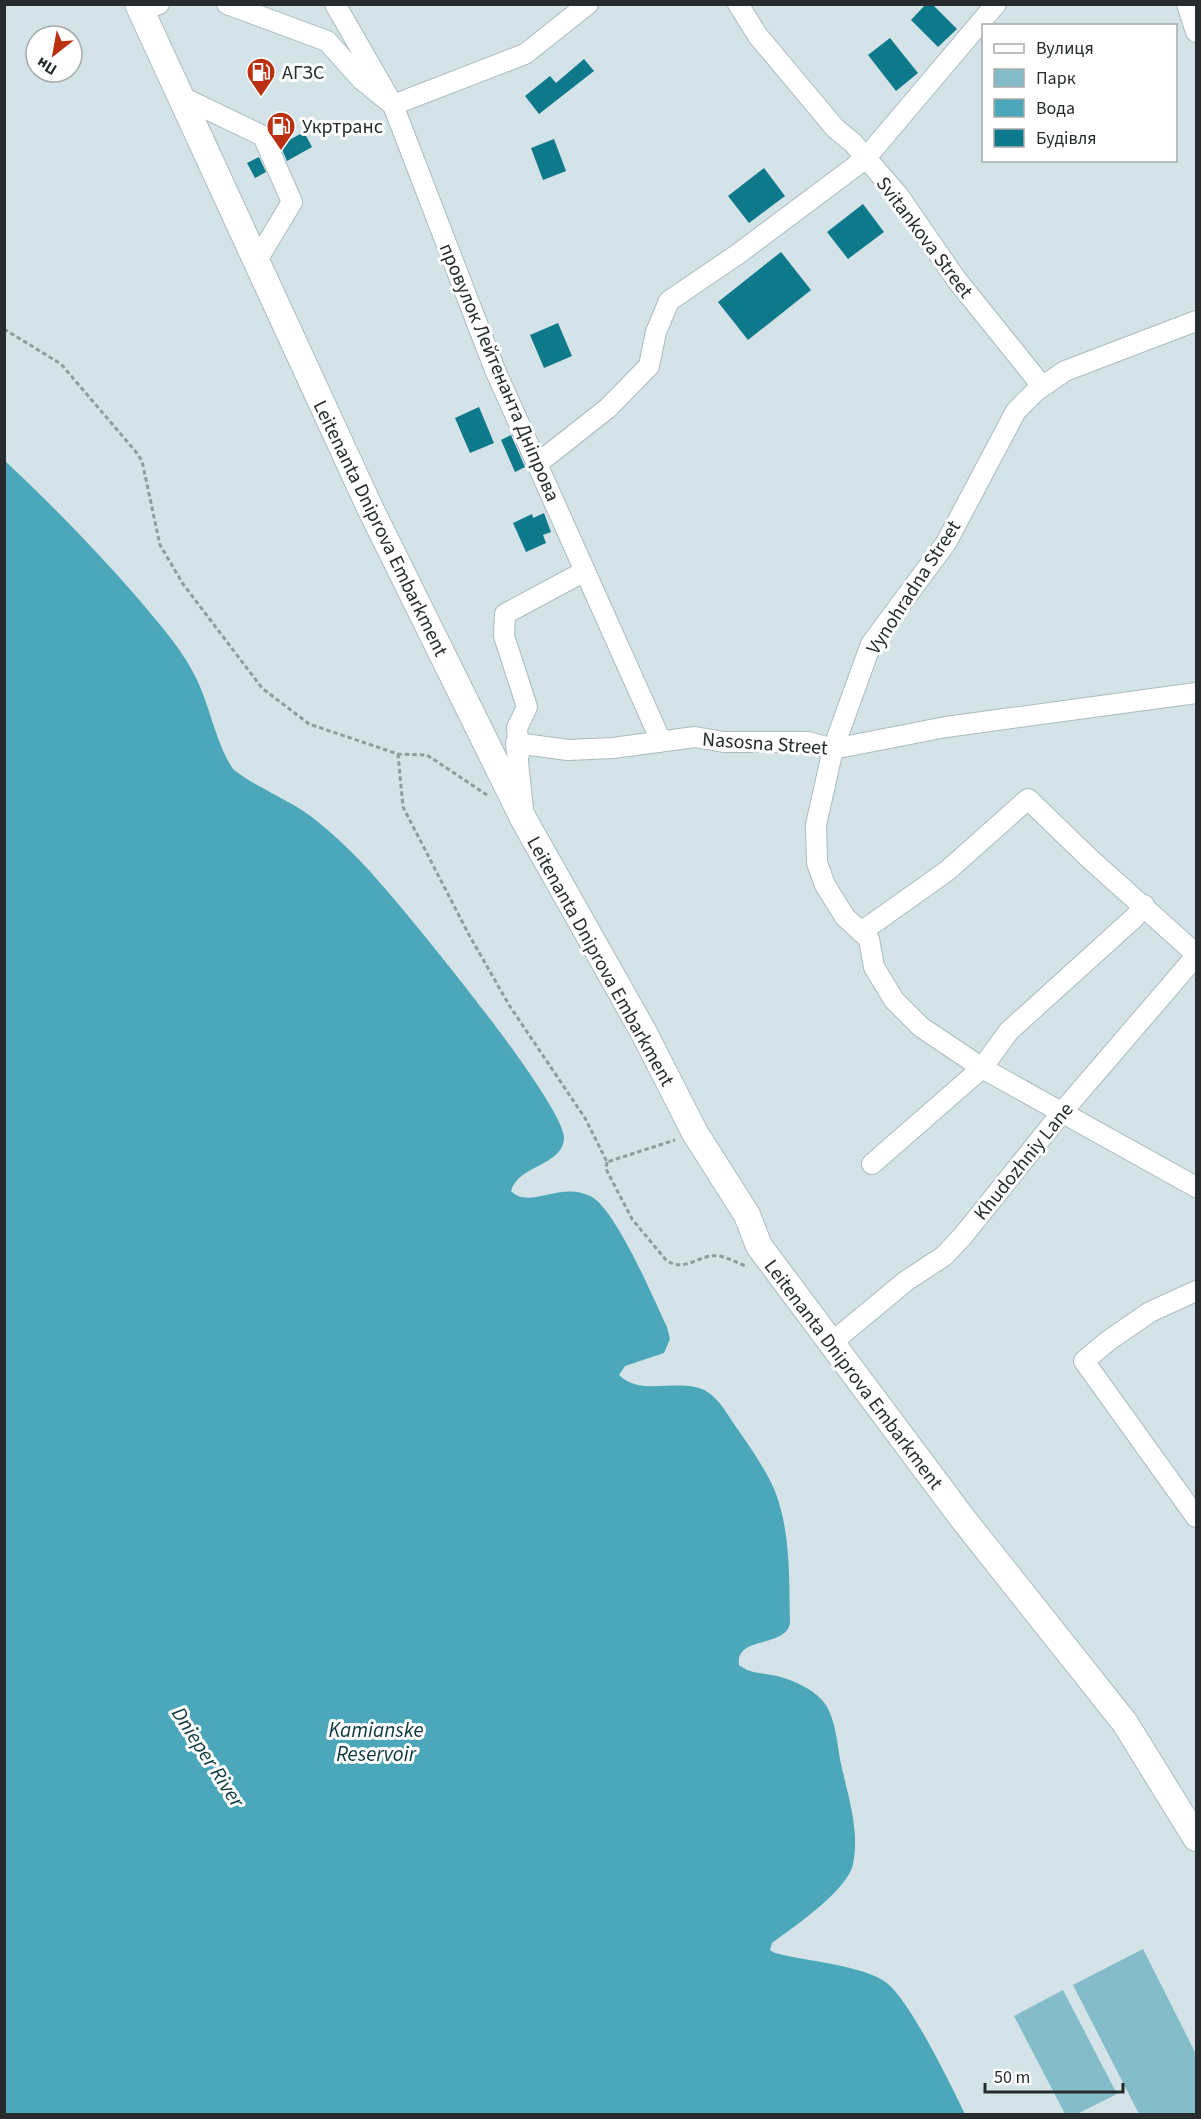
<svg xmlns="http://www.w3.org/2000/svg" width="1201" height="2119" font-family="'Source Sans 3',sans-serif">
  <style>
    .green { fill: #84bcc9 }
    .water { fill: #4ca7ba }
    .building { fill: #0e798b }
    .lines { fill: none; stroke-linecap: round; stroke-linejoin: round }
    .minor-casing { stroke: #abbbbe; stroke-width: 22 }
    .major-casing { stroke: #abbbbe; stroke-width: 28 }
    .path { stroke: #909c9f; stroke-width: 3; stroke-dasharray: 4.5 3; stroke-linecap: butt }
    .minor { stroke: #fff; stroke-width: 20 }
    .major { stroke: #fff; stroke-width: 26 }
    .labels { text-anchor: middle; stroke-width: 6; stroke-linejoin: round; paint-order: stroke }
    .poi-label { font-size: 20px; fill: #262c2d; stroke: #fff; text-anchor: start }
    .street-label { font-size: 20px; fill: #262c2d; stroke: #fff }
    .water-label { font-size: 21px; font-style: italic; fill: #0b373f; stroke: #fff }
  </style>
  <rect width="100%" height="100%" fill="#d3e3e7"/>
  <g class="green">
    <polygon points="1143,1949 1196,2054 1196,2114 1139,2114 1073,1985"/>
    <polygon points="1063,1990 1117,2094 1077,2114 1065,2114 1014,2016"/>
  </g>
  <path class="water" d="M4,460c46,43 90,88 131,135 21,25 43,49 58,77 17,31 21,68 40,97 26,21 59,31 85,53 16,13 32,28 46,43 32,33 203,241 200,274 -2,27 -46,26 -53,52 18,19 49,-10 79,5 25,11 64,104 77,131l3,12 -6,14 -39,13 -6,9c22,22 59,3 85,15 13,6 22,22 30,34 14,20 31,44 41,67 16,42 14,89 15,132 -5,26 -55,12 -51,42 13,10 23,7 38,11 14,3 35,13 44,23 15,15 16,46 20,65 7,32 19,67 12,100 -5,26 -59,63 -81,79l-2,7c7,9 93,12 118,34 24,21 62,99 77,130h-960z"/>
  <g class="building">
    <polygon points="926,4 932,4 957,29 938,47 911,20"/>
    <polygon points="890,38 918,73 896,91 868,55"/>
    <polygon points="584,59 594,71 539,114 525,96 550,76 556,83"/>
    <polygon points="304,132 312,147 287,161 280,145"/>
    <polygon points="554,139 566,171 543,180 531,148"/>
    <polygon points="259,157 266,172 255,178 247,163"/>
    <polygon points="764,168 785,196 749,223 728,196"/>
    <polygon points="863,204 884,232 848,259 827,232"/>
    <polygon points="781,252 811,290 748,340 718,302"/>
    <polygon points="558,323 572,356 544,368 530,335"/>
    <polygon points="479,407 494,443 470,453 455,418"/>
    <polygon points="511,435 525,467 515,472 501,440"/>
    <polygon points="544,513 551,532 543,535 546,543 526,552 513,523 532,514 533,518"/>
  </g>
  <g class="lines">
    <g class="minor-casing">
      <g id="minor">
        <polyline points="227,4 327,41 362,80 393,105 525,54 588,4"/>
        <polyline points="335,4 393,105 495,370 661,741"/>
        <polyline points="738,4 758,36 835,128 853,143 898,195 956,279 1042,386"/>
        <polyline points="1187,4 1196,32"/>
        <polyline points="141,11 159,4"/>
        <polyline points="182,97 263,136 292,202 256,262"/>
        <polyline points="1196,321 1065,371 1036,391 1016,411 946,543 871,644 833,749 816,825 817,863 825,885 845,917 869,939 874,967 894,1000 921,1027 982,1068 1196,1187"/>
        <polyline points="537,464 608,408 649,366 656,332 669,301 738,254 865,159 996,4"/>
        <polyline points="519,755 517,728 527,707 504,636 505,614 585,571"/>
        <polyline points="523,809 516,743 568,750 613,748 695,737 724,742 808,742 833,749 946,727 1196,693"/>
        <polyline points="861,932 947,871 1028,799 1089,858 1196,954"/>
        <polyline points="872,1164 982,1068 1009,1031 1135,917 1144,905"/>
        <polyline points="1196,1291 1150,1312 1108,1341 1084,1361 1196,1517"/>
        <polyline points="830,1344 906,1281 944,1256 962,1237 1063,1111 1196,956"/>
      </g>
    </g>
    <g class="major-casing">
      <polyline id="major" points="138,4 370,508 524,820 643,1031 695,1133 747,1215 759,1246 963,1519 1125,1723 1196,1838"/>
    </g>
    <g class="path">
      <polyline points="4,329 61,364 136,452 142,461 160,545 183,584 262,688 309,724 398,754 427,755 487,795"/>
      <polyline points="398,754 403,807 468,933 509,1005 585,1118 607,1162 675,1140"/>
      <path d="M607,1162l-1,7 26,50 34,41c19,14 33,-7 53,-4 10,2 18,7 27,10"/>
    </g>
    <use href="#minor" class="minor"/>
    <use href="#major" class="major"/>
  </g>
  <defs>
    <g id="fuel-pin" transform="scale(1.5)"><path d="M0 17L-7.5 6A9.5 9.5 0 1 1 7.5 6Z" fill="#ba3010" stroke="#fff"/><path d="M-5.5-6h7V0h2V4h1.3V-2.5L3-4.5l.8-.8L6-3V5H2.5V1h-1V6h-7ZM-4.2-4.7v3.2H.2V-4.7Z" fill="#fff"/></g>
  </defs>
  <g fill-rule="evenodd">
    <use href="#fuel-pin" x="261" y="72"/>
    <use href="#fuel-pin" x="281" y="126"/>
  </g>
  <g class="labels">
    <g class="poi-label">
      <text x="282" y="79">АГЗС</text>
      <text x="302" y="133">Укртранс</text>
    </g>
    <g class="street-label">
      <text transform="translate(925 237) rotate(53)" y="7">Svitankova Street</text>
      <text transform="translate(500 372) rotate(67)" y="7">провулок Лейтенанта Дніпрова</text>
      <text transform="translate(381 528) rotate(64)" y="7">Leitenanta Dniprova Embarkment</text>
      <text transform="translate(913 587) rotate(-57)" y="7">Vynohradna Street</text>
      <text transform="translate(765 743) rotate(4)" y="7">Nasosna Street</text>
      <text transform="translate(601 961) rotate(61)" y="7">Leitenanta Dniprova Embarkment</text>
      <text transform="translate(1023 1161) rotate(-51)" y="7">Khudozhniy Lane</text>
      <text transform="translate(854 1374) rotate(53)" y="7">Leitenanta Dniprova Embarkment</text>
    </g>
    <g class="water-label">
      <text x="376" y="1737">Kamianske<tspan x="376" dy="24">Reservoir</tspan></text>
      <text transform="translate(208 1757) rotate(57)" y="7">Dnieper River</text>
    </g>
  </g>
  <rect width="1201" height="2119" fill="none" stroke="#262c2d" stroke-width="12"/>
  <rect x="982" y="24" width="195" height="138" fill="#ffffff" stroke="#a8abab" stroke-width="1.5"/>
  <rect x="994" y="44" width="30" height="9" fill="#ffffff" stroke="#a8abab" stroke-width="1.5"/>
  <text x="1036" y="54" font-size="18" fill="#262c2d">Вулиця</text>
  <rect x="994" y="69" width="30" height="18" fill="#84bcc9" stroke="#a8abab" stroke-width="1.5"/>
  <text x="1036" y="84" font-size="18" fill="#262c2d">Парк</text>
  <rect x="994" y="99" width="30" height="18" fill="#4ca7ba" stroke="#a8abab" stroke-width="1.5"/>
  <text x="1036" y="114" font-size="18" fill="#262c2d">Вода</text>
  <rect x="994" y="129" width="30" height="18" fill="#0e798b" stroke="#a8abab" stroke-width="1.5"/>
  <text x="1036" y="144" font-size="18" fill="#262c2d">Будівля</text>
  <g transform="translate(54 54) rotate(211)"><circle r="28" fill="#ffffff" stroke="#a8abab" stroke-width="1.5"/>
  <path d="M0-4.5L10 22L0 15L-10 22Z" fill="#ba3010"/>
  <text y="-9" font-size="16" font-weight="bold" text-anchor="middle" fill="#262c2d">Пн</text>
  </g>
  <path d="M985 2083v9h138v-9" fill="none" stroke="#262c2d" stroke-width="3"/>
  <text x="994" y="2083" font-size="18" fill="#262c2d" stroke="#ffffff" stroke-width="4.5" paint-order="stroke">50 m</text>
</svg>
